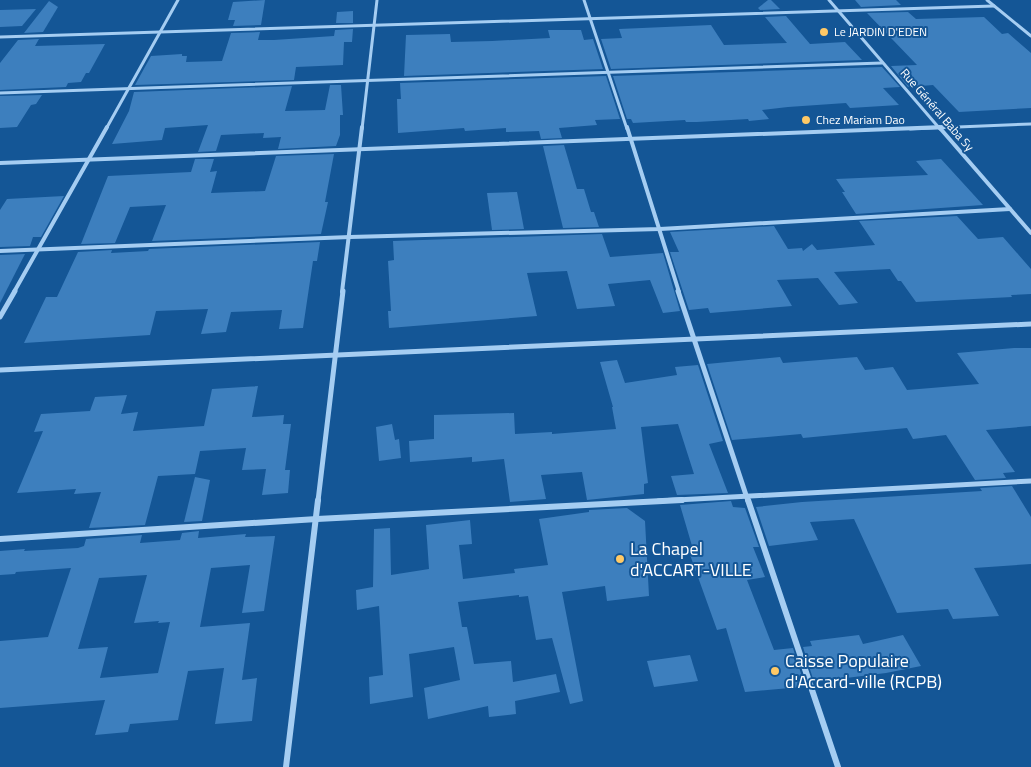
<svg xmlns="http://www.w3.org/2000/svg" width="1031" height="767" font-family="'Titillium Web',sans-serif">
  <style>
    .building { fill: #3d7fbe; fill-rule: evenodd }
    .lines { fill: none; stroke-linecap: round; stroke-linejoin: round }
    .minor-far3 { stroke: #a5cdf2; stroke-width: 3 }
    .minor-far2 { stroke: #a5cdf2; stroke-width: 4 }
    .minor-far1 { stroke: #a5cdf2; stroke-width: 5 }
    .minor { stroke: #a5cdf2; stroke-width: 6 }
    .poi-dot { fill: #ffc966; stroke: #145696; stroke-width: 2 }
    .labels { text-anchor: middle; stroke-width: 4; stroke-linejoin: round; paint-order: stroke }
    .far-poi-label { font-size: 12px; fill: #fff; stroke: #145696; text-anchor: start }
    .far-street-label { font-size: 12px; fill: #fff; stroke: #145696 }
    .near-poi-label { font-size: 18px; fill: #fff; stroke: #145696; text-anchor: start }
  </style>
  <rect width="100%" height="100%" fill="#145696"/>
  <g class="building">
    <polygon points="265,0 261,25 233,26 235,20 228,20 233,2"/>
    <polygon points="768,0 771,0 780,9 760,10 758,8"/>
    <polygon points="855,0 896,0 901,5 861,7"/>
    <polygon points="49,1 58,7 43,32 24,33"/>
    <polygon points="36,9 22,26 0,27 0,10"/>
    <polygon points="353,11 353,23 336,23 337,12"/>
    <polygon points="908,12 916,19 984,17 1002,34 1008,33 1031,53 1031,108 959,112 933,85 908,87 891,66 917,65 867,13"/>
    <polygon points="786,16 810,44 845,42 862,60 611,69 601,39 622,38 619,29 711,25 724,45 787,43 765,17"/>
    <polygon points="353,29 352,42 344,42 343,65 296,67 294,80 135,85 151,56 182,54 182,56 187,56 186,62 222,61 231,33 260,32 258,40 274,40 334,36 335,30"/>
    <polygon points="548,30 581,30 584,40 593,39 603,69 404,76 406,35 450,34 451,42 492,41 550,38"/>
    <polygon points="39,39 35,46 105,44 89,73 86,73 81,82 68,83 66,87 0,90 0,63 18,40"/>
    <polygon points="882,67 900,87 883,88 899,105 850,108 846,103 788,107 762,110 769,119 749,121 748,119 697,122 686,122 685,120 633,123 631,119 627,119 613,76"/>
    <polygon points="606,76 620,119 595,120 597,125 559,128 562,138 541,139 539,131 506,132 506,128 465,131 464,128 398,133 397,99 401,99 400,83"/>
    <polygon points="330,85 341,85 343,115 340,115 340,135 336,146 278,149 281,137 263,138 264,133 221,135 216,151 198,152 208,125 165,128 162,140 112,144 129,111 134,92 292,86 285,111 325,110"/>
    <polygon points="42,95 36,104 31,105 17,127 0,128 0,96"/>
    <polygon points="564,145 577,189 584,189 591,212 594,212 599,227 563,228 543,146"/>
    <polygon points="334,154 325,202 328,202 321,234 152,241 166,205 130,207 115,243 81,244 108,176 191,172 195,159 214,159 210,172 217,171 211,193 265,191 276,156"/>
    <polygon points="941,159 983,205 856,214 842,192 845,192 836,179 928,175 916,161"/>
    <polygon points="517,192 524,229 492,230 487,193"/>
    <polygon points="64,196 41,237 33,237 30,246 0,247 0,210 7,199"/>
    <polygon points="957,216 978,239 1003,237 1031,269 1031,294 1011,295 1012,297 916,302 901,281 898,281 890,269 834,272 858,303 839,305 818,278 777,280 792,306 710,313 708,308 689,310 670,252 679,252 670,232 774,226 788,249 802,248 803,251 812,244 817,250 875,245 859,221"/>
    <polygon points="602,234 610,257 663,253 680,311 663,313 650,280 608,284 615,306 577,309 567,271 527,273 537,316 389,328 388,311 391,311 388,261 394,260 393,241"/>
    <polygon points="320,242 317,261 313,261 303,328 279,329 282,310 231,312 226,332 201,334 208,309 156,311 150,335 24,343 46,297 57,297 78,252 112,250 111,253 148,251 149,249"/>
    <polygon points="25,254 0,303 0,255"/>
    <polygon points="1014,348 1031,348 1031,426 986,430 1015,472 1003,473 1006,478 975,480 946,435 913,439 907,428 803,438 801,434 732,440 707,364 780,357 783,363 857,357 865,370 893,367 907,390 979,384 957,353"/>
    <polygon points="617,360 625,383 677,375 675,367 698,365 723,441 709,444 728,493 677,495 671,476 694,474 678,424 641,427 648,483 644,484 644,494 587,500 582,472 541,475 546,499 510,502 504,459 472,462 472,457 410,462 409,441 434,439 434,415 514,413 515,434 552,432 552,434 616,429 612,407 613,407 600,362"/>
    <polygon points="258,386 252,417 284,415 283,424 291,424 285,470 290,470 288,493 262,495 266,469 242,470 246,448 200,451 195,474 158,476 145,525 89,528 101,492 74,494 76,489 17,493 43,431 34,432 41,414 90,411 95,397 127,395 121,414 138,412 133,431 204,426 212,389"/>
    <polygon points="392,424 395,440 399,439 401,458 379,461 376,427"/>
    <polygon points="195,477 210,480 202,521 184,522"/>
    <polygon points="1012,486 1031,517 1031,564 974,568 999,616 953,619 948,609 897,613 854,519 810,522 818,540 769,546 756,507 802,502 982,491 980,488"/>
    <polygon points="731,501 733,507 745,508 759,547 753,547 765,577 747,580 774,650 793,648 804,683 800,683 801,687 745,692 726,628 717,630 689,552 695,556 680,505"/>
    <polygon points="627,508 645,521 649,596 607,601 605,586 562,592 583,701 570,704 552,638 536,640 528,596 519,597 519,595 458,602 462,627 467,627 474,664 511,661 513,682 556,674 560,692 515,701 516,714 489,717 488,706 428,719 424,688 460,680 454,647 409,654 413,697 370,704 369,677 383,675 379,606 357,610 356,590 373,587 374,529 390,528 391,575 429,569 426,525 470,520 472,544 459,545 463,579 515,573 514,569 548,565 539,519 589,512 589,510"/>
    <path d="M199,531l-1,7 48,-4 -1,3 30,-1 -11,75 -22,2 8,-48 -39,3 -11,59 50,-4 -8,57 15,-2 -5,43 -37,3 9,-56 -36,3 -10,49 -48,4 -2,8 -33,3 10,-35 -105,8v-67l48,-4 23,-69 -55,4 -1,2 -15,1v-24l25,-2 -1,2 54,-3 6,-2 2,-7 56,-4 -2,8 40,-3 2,-7zM147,575l-13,48 25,-2 -1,2 12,-1 -12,51 -58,5 8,-31 -30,2 21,-71z"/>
    <polygon points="859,635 863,644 903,635 921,666 886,673 814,682 803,647 812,646 810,641"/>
    <polygon points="690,655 698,681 654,687 647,661"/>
  </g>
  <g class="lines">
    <g class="minor-far3">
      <polyline points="584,0 627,129"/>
      <polyline points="829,0 940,129"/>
      <polyline points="987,0 1031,36"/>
      <polyline points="0,37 994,6"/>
      <polyline points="0,93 882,63"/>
      <polyline points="106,129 178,0"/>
      <polyline points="362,129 377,0"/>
      <polyline points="910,129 1031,124"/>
    </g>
    <g class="minor-far2">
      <polyline points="627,127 679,292"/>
      <polyline points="939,127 1031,233"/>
      <polyline points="0,163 943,127"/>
      <polyline points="0,251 350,237 660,229 1010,209"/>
      <polyline points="14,292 107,127"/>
      <polyline points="342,292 362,127"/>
    </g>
    <g class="minor-far1">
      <polyline points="678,291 748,501"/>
      <polyline points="0,317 15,291"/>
      <polyline points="0,370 1031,324"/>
      <polyline points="318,501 343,291"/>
      <polyline points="658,501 1031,481"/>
    </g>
    <g class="minor">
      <polyline points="748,500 838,767"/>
      <polyline points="0,539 317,519 682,500"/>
      <polyline points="286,767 318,500"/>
    </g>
  </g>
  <g class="poi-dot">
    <circle cx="824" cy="32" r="5"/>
    <circle cx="806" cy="120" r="5"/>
    <circle cx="620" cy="559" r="5"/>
    <circle cx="775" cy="671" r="5"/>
  </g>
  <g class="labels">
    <g class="far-poi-label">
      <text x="834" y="36">Le JARDIN D'EDEN</text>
      <text x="816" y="124">Chez Mariam Dao</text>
    </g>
    <g class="far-street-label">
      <text transform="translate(937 110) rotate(49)" y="4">Rue Général Baba Sy</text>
    </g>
    <g class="near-poi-label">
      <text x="630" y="555">La Chapel<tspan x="630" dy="21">d'ACCART-VILLE</tspan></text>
      <text x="785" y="667">Caisse Populaire<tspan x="785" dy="21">d'Accard-ville (RCPB)</tspan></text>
    </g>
  </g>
</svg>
